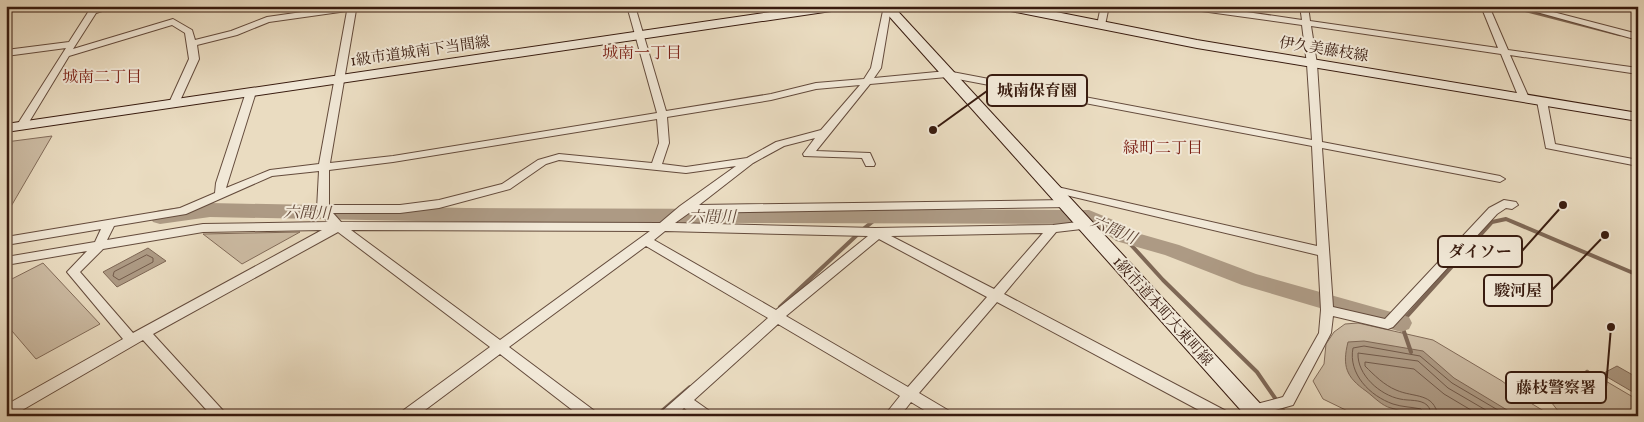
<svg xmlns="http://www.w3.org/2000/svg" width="1644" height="422" font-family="Vollkorn,'Noto Serif JP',serif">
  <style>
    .green { fill: #ccbba3; stroke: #826b59 }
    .water { fill: #ad9a84; stroke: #7e6755 }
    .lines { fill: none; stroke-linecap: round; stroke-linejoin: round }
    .shore { stroke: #725a4a; stroke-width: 1 }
    .stream-far1 { stroke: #7e6755; stroke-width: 2.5 }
    .stream { stroke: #7e6755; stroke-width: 4 }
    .river { fill: #ad9a84; fill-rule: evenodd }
    .street-casing { stroke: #644b3c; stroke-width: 2 }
    .secondary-casing { stroke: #381b0f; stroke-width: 2 }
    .street { fill: #f1e8d7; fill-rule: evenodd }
    .secondary { fill: #f1e8d7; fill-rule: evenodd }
    .labels { text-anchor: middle; stroke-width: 4; stroke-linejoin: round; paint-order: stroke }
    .street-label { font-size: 15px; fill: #381b0f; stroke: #f1e8d7 }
    .neighbourhood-label { font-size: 16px; fill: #7a1f14; stroke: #f1e8d7 }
    .water-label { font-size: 16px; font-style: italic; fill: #614738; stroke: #f1e8d7 }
    .leader { fill: none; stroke: #381b0f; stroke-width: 2 }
    .callout-dot { fill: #381b0f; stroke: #f1e8d7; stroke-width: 2 }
    .callout { fill: #f1e8d7; stroke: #381b0f; stroke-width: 2 }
    .callout-label { font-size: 16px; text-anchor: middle; font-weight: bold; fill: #381b0f }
  </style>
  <rect width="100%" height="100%" fill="#eadcc1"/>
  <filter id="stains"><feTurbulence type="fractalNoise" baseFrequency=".004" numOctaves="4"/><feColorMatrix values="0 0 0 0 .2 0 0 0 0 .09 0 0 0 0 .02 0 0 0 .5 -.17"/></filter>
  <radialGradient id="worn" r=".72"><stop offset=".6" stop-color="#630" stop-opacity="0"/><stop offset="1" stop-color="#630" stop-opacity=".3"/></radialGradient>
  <g class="green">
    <polygon points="52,136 6,215 6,142"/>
    <polygon points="300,232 242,264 203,234"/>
    <polygon points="43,263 100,324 36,359 6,324 6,282"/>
    <polygon points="1358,323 1433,340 1502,381 1529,402 1552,416 1358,416 1323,399 1313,381 1324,364 1326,344 1334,332 1345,324"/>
    <polygon points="1587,370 1638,400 1638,416 1562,416 1548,398"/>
  </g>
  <g class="water">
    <polygon points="148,248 166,261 117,287 103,272"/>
    <path d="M1364,341l59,10 31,27 63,38c-40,0 -86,5 -126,-8 -9,-2 -17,-11 -25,-17 -20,-14 -24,-25 -18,-49z"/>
    <polygon points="1617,366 1638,378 1638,395 1602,374"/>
  </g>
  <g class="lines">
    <g class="shore">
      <polygon points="147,255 153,258 153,262 119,280 113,276 114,272"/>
      <path d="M1425,416l-4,-7c-9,-2 -19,-2 -28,-5 -23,-8 -45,-30 -40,-56l11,-2 56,10 32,27 56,33"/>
      <path d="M1431,416c0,-4 -1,-8 -4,-11 -7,-6 -18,-4 -27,-6 -20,-4 -43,-24 -42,-46l60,8 30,27 48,28"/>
      <path d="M1438,416c-4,-24 -24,-18 -42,-26 -12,-5 -22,-15 -31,-24v-4l49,7 30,25 37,22"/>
    </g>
    <polyline class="stream-far1" points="1507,6 1620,35"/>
    <g class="stream">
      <polyline points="862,230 881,215"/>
      <polyline points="1123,236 1163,280 1257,372 1277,401"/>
      <polyline points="780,307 858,234"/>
      <polyline points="1411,352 1401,323 1492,222 1506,219 1638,275"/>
      <polyline points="1280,406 1287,416"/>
      <polyline points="656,416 690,387"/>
    </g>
    <polygon class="river" points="210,203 466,208 1089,210 1118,222 1130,231 1179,245 1256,274 1409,317 1412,323 1409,329 1401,332 1242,285 1165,255 1116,241 1104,232 1086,224 466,222 210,217 160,224 153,222 150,217 153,212 160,210"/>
    <g class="street-casing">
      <g id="street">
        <path d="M92,6h25l-21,7 -23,36 100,-30 19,11 3,10 36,-9 36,-14 77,-11h23l-11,4 -26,153 63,-7 264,-43 -30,-107h8l31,105 105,-17 45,-11 48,-4 7,-11 13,-62h6l1,2 -10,60 -7,10 73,-7 365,69 -5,-76 -5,-39 -115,-16 -4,-3h23l96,14 -2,-14h8l2,15 188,27 -17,-42h8l19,44 130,18v6l-128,-19 19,43 -5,3 -5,-3 -18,-44 -190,-28 6,38 5,78 178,34 5,3 -5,3 -178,-34 11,159 52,12 104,-111 15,-8 12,2 2,3 -6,4 -6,-1 -9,6 -104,113 -5,2 -55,-13 -2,17 -38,72 -39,11 -5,-2 -2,-4 2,-4 34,-9 36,-64 2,-23 -3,-55 -265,-63 -5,-3 5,-3 264,60 -5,-100 -365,-69 -77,7 -54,67 54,2 5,11 -1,2h-8l-4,-8 -58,-2 -1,-2 12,-16 -31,8 -31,17 -54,42 368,-5 6,4 -2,3 -382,6 -14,10 200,5 178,-3 33,-4 4,1 2,3 -2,3 -34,4 -52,62 224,118 2,4h-20l-213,-114 -78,91 32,19 2,4h-19l-23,-14 -11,14h-16l16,-20 -122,-72 -84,76 17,12 2,4h-18l-11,-8 -8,8h-17l2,-4 107,-94 -122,-72 -137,101 87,65 2,4h-18l-80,-62 -83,62h-18l2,-4 89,-65 -152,-115 -185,102 75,82h-16l-69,-76 -131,76h-6v-11l117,-66 -56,-67 20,-21 -81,14v-8l89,-15 6,-13 -95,16v-8l174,-29 35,-15 1,-10 30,-91 5,-3 5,3 -30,96 44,-18 49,-6 28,-153 -78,11 -32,13 -40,10 2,14 -20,44 -5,3 -5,-3 20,-44 -4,-26 -13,-8 -103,31 -43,71h-8l-1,-2 49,-77 -60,8v-6l63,-8zM860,85l-39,45 -45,12 -29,16 -61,9 -24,-3 7,-21 -2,-26 104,-17 45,-11zM657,119l2,24 -7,20 -93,-9 -21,6 -36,24 -63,16 -39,5h-71v-35l64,-8zM559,160l127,13 50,-7 -56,40 -20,17 -319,-1 -8,-9h67l39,-5 71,-19 36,-25zM319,171l-2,38 11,13 -125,2 -96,16 7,-14 72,-12 86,-38zM322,230l-189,103 -53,-61 23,-23 100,-17zM351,230l299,1 -150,109zM665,231l203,5 -92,74 -122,-70zM1043,233l-49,56 -103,-53zM879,239l108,58 -79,90 -122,-71z"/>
        <polygon points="1101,6 1109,6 1105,25 1101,28 1097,25"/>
        <polygon points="1515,6 1530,6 1638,34 1638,40"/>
        <polygon points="1542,98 1547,101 1555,144 1638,160 1638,166 1546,148 1537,101"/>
      </g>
    </g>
    <g class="secondary-casing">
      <g id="secondary">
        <polygon points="811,6 844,6 838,10 6,132 6,124"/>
        <polygon points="880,6 893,6 1266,410 1269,416 1246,416"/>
        <polygon points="1000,6 1026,6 1197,40 1638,113 1638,121 1197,48 1006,10"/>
      </g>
    </g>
    <use href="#street" class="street"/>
    <use href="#secondary" class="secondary"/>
  </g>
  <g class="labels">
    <g class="street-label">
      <text transform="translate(1324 49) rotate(9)" y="5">伊久美藤枝線</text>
      <text transform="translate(420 51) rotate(-8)" y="5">1級市道城南下当間線</text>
      <text transform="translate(1163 311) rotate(48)" y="5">1級市道本町大東町線</text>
    </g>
    <g class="neighbourhood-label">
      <text x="642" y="58">城南一丁目</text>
      <text x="102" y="82">城南二丁目</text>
      <text x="1163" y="153">緑町二丁目</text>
    </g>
    <g class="water-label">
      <text transform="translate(307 212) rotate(1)" y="6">六間川</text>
      <text x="712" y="222">六間川</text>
      <text transform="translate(1114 229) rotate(23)" y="6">六間川</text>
    </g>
  </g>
  <path class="leader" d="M933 130L987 91M1563 205L1522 251M1605 235L1552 290M1611 327L1606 387"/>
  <g class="callout-dot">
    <circle cx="933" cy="130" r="5"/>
    <circle cx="1563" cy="205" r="5"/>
    <circle cx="1605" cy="235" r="5"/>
    <circle cx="1611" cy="327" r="5"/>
  </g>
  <g class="callout">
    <rect x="987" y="75" width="100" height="31" rx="5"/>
    <rect x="1438" y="236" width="84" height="31" rx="5"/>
    <rect x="1484" y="275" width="68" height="31" rx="5"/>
    <rect x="1506" y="372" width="100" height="31" rx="5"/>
  </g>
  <g class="callout-label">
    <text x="1037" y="96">城南保育園</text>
    <text x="1480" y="257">ダイソー</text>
    <text x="1518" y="296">駿河屋</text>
    <text x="1556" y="393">藤枝警察署</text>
  </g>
  <rect width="1644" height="422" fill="none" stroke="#eadcc1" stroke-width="25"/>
  <rect x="8" y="8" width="1629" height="407" fill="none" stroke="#381b0f" stroke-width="2.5"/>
  <rect x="12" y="12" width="1619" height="397" fill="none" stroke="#381b0f"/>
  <rect width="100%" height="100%" filter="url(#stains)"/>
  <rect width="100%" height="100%" fill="url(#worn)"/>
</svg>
